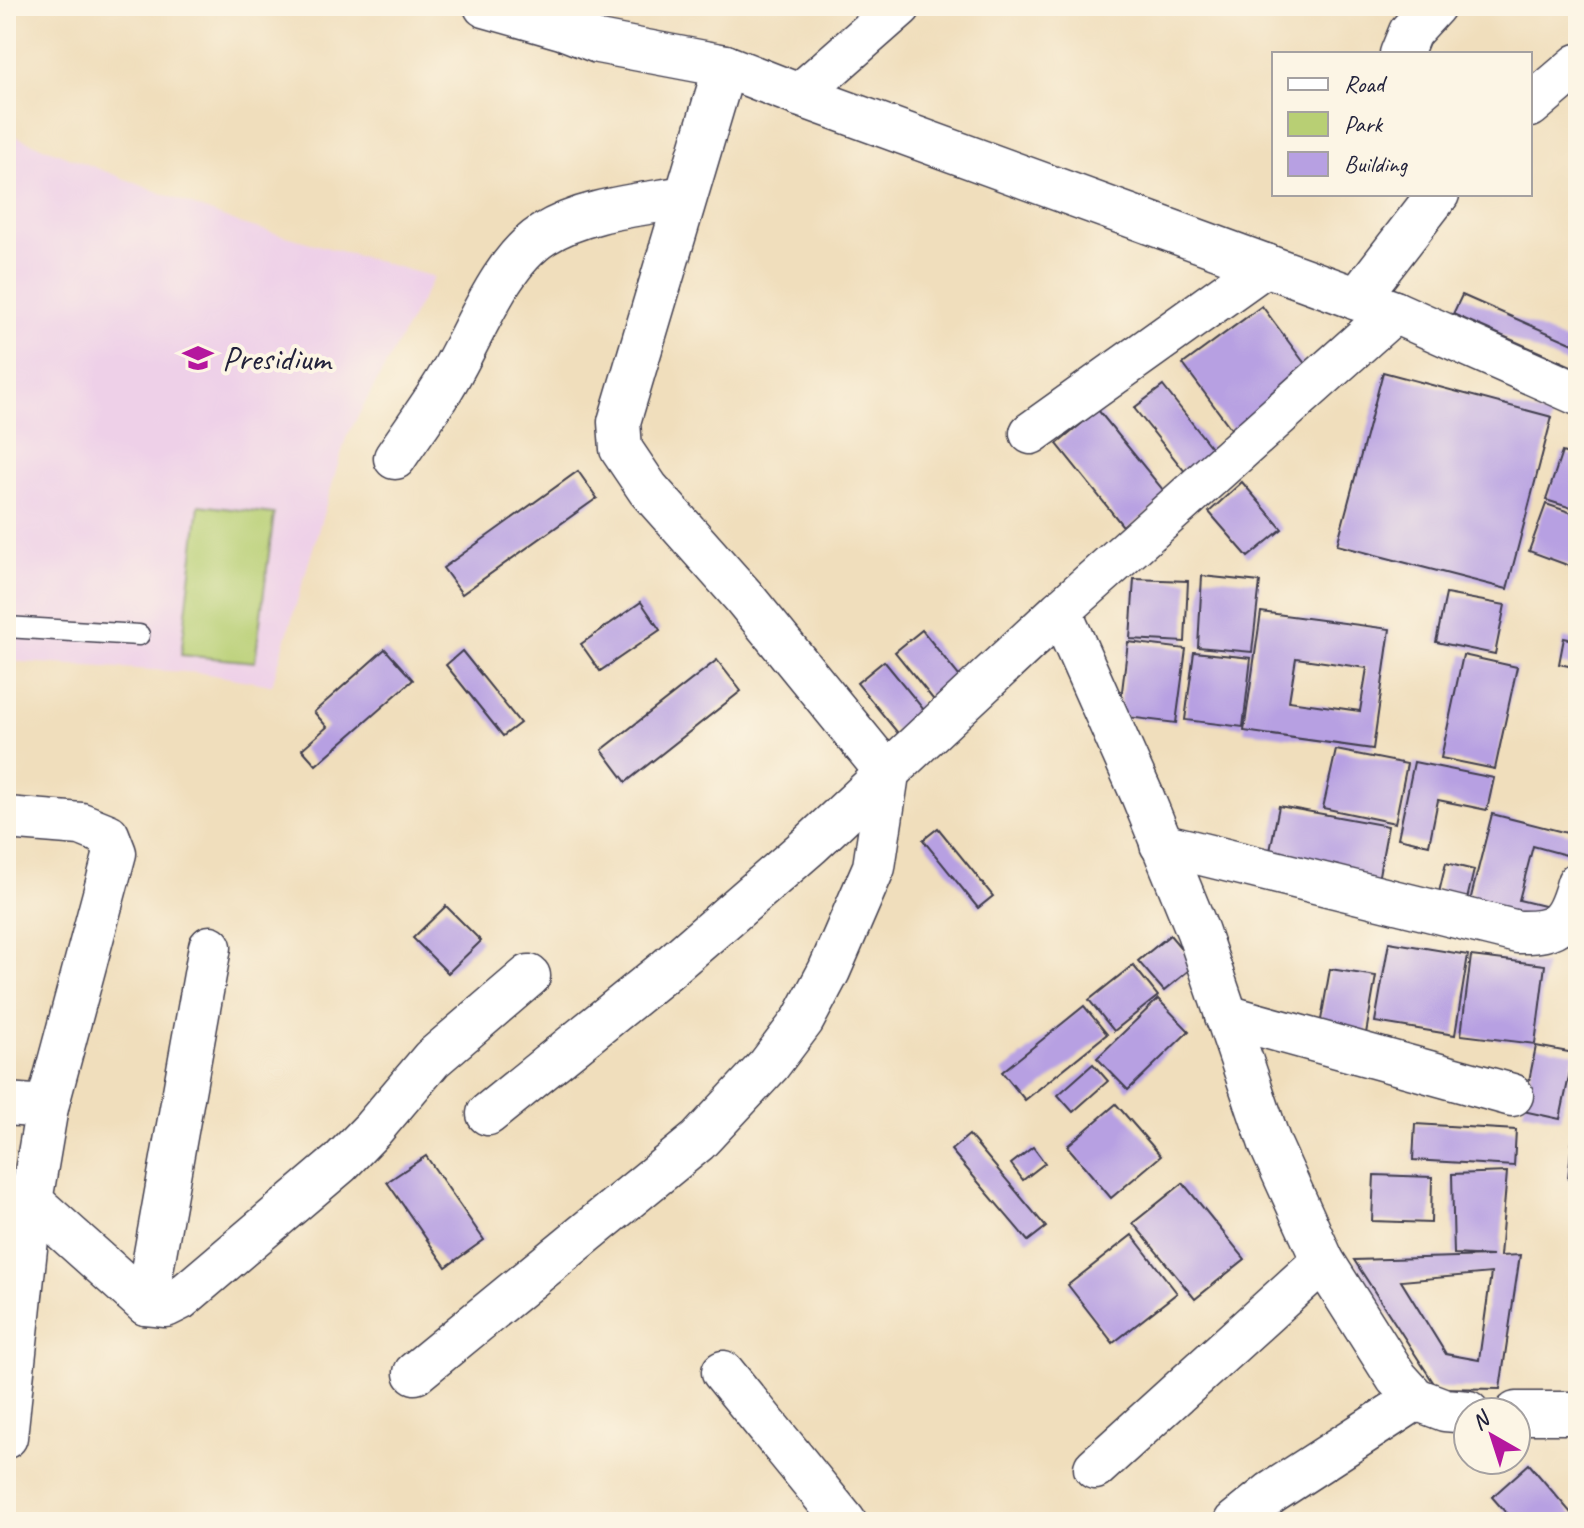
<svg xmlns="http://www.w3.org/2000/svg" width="1584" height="1528" font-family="Caveat,sans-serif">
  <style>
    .built { fill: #eed0e8 }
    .green { fill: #b8cf74; stroke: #6d7858; stroke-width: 2 }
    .building { fill: #b7a0e2; fill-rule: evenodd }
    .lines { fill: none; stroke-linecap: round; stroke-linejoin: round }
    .service-casing { stroke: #413e4e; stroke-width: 23 }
    .minor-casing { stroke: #413e4e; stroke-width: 45 }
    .service { stroke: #fff; stroke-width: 20 }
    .minor { stroke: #fff; stroke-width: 42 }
    .labels { text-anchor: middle; stroke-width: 8; stroke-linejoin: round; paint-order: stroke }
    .poi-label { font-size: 34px; fill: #22223b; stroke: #fcf5e5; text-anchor: start }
  </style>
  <rect width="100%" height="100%" fill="#fcf5e5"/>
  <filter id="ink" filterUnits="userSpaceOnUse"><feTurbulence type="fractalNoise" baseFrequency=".0125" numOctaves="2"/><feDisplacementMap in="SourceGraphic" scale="16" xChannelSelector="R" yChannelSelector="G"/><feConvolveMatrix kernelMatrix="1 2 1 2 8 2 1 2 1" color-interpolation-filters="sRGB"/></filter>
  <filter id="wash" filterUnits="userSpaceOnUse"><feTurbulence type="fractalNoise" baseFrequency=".006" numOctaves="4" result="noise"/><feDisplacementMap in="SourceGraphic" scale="32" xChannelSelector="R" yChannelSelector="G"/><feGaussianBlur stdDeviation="1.8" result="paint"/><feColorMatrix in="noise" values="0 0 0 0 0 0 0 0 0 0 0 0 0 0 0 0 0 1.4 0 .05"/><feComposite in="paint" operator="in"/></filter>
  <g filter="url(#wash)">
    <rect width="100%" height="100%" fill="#f0debc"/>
    <polygon class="built" points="7,133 238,223 434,277 346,438 272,685 202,673 6,661"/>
    <polygon class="green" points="199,505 274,514 255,662 181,655"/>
    <g id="blocks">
      <g class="building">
        <polygon points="1462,295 1578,346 1578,369 1453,314"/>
        <polygon points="1262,306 1314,376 1235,434 1183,364"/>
        <polygon points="1383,372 1552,417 1507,589 1337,545"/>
        <polygon points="1163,386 1218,456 1190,478 1134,408"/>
        <polygon points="1098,410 1168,496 1126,530 1057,444"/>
        <polygon points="1562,452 1578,457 1578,510 1546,500"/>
        <polygon points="578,471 597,498 462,594 443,568"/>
        <polygon points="1242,482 1282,529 1248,557 1209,512"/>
        <polygon points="1546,504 1578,515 1578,569 1529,551"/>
        <polygon points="1202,576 1260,582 1252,652 1198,647"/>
        <polygon points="1134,579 1188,581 1185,642 1130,639"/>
        <polygon points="1446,594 1505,605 1495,654 1436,642"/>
        <polygon points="641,602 660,630 600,671 581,644"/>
        <path d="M1261,612l129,17 -17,120 -129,-18zM1296,658l71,10 -7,43 -71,-10z"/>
        <polygon points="922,630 968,687 941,709 895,652"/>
        <polygon points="1564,638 1578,641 1578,668 1559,664"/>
        <polygon points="1128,642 1186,649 1176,723 1119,716"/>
        <polygon points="385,649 413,680 316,765 302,749 327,727 314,712"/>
        <polygon points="462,651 520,723 503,736 446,665"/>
        <polygon points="1194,652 1251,658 1243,727 1185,720"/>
        <polygon points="1463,655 1517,667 1495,769 1441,758"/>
        <polygon points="717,660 741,691 626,782 602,750"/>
        <polygon points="884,661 933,721 906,743 857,683"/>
        <polygon points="1336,750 1407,764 1395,823 1323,808"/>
        <polygon points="1414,762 1494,778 1487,810 1438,800 1429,845 1398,838"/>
        <polygon points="1279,806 1388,826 1377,886 1267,866"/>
        <polygon points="1492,814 1571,834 1566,855 1533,846 1519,900 1552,908 1548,925 1469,905"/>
        <polygon points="938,828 993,896 978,908 923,840"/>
        <polygon points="1446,863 1474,870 1464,912 1436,905"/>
        <polygon points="446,906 481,941 448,973 413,938"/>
        <polygon points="1170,935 1195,965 1164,991 1138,961"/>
        <polygon points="1389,942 1468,955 1455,1035 1375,1022"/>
        <polygon points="1471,956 1545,965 1535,1044 1461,1035"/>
        <polygon points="1133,965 1158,996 1114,1031 1089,1000"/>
        <polygon points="1330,969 1376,976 1364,1045 1318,1037"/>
        <polygon points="1158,999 1189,1031 1128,1090 1097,1058"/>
        <polygon points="1084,1006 1107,1034 1025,1100 1002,1072"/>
        <polygon points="1536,1046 1574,1053 1560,1119 1523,1111"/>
        <polygon points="1093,1064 1108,1081 1073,1112 1058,1095"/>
        <polygon points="1116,1104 1161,1156 1111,1198 1067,1146"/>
        <polygon points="1574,1122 1578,1122 1578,1180 1568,1179"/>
        <polygon points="1415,1124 1516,1130 1514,1166 1413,1160"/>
        <polygon points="969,1135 1046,1227 1028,1241 951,1150"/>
        <polygon points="1033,1147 1045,1163 1023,1180 1011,1164"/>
        <polygon points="426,1156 484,1240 446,1267 387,1182"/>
        <path d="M1507,1172l-7,84 20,-1 -20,134 -63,-1 -83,-128 138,-4 -38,-2 -2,-80zM1491,1273l-12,87 -33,-6 -45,-73z"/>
        <polygon points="1374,1175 1432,1177 1431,1223 1372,1221"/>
        <polygon points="1183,1183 1245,1259 1195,1299 1133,1223"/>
        <polygon points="1132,1235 1177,1293 1113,1343 1068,1285"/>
        <polygon points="1529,1464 1578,1521 1578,1522 1514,1522 1492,1497"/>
      </g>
    </g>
  </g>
  <g filter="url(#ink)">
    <use href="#blocks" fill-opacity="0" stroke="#413e4e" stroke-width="2"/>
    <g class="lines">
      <g class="service-casing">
        <polyline id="service" points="6,627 139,635"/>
      </g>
      <g class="minor-casing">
        <g id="minor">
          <polyline points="485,6 562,28 598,42 725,66 799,95 1394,312 1578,394"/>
          <polyline points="1401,54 1410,32 1434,6"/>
          <polyline points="799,95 900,6"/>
          <polyline points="1530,106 1578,65"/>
          <polyline points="1357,299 1438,194"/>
          <polyline points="1031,433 1266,265"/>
          <path d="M395,458c16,-24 33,-47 48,-71 29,-46 55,-123 100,-152 41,-26 96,-30 142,-38"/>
          <polyline points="1060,611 1142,795 1198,932 1270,1144 1323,1261 1397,1378 1416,1399 1445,1410 1468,1412"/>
          <polyline points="6,818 81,824 108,835 115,853 47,1107 31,1201 6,1437"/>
          <path d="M1161,844l357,88c41,1 49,-10 60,-49"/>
          <polyline points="1226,1016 1512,1095"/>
          <polyline points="6,1104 47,1107"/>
          <polyline points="488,1114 666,970 810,845 1060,611 1394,312"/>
          <polyline points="31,1201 146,1304 166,1306 180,1299 340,1163 372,1130 432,1059 529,976"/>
          <polyline points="146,1304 210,947"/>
          <polyline points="723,1372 845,1522"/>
          <polyline points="415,1373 698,1141 769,1065 803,1020 829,971 874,867 888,774 743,596 648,489 621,449 619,422 725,66"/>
          <polyline points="1516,1413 1578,1413"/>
          <polyline points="1095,1468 1323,1261"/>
          <polyline points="1235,1522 1271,1493 1416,1399"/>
        </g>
      </g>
      <use href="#service" class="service"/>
      <use href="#minor" class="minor"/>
    </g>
  </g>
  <defs>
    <g id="school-bare" transform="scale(2.4)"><path d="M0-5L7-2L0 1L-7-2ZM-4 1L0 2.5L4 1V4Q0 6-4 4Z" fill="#b5179e" stroke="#fcf5e5" stroke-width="2.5" paint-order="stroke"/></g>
  </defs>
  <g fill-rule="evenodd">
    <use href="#school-bare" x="198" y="358"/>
  </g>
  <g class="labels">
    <g class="poi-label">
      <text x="222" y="370">Presidium</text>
    </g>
  </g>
  <rect width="1584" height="1528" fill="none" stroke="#fcf5e5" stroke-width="32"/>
  <rect x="1272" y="52" width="260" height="144" fill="#fcf5e5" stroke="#a5a1a1" stroke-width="2"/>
  <rect x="1288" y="78" width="40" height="12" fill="#ffffff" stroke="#a5a1a1" stroke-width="2"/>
  <text x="1344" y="92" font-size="24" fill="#22223b">Road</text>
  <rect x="1288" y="112" width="40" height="24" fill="#b8cf74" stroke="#a5a1a1" stroke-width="2"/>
  <text x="1344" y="132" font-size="24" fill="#22223b">Park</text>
  <rect x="1288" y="152" width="40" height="24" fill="#b7a0e2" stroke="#a5a1a1" stroke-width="2"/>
  <text x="1344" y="172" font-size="24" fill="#22223b">Building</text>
  <g transform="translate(1492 1436) rotate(321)"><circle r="38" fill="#fcf5e5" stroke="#a5a1a1" stroke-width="2"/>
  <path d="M0-6L14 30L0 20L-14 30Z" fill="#b5179e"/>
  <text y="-12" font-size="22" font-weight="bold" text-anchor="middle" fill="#22223b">N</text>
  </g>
</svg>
